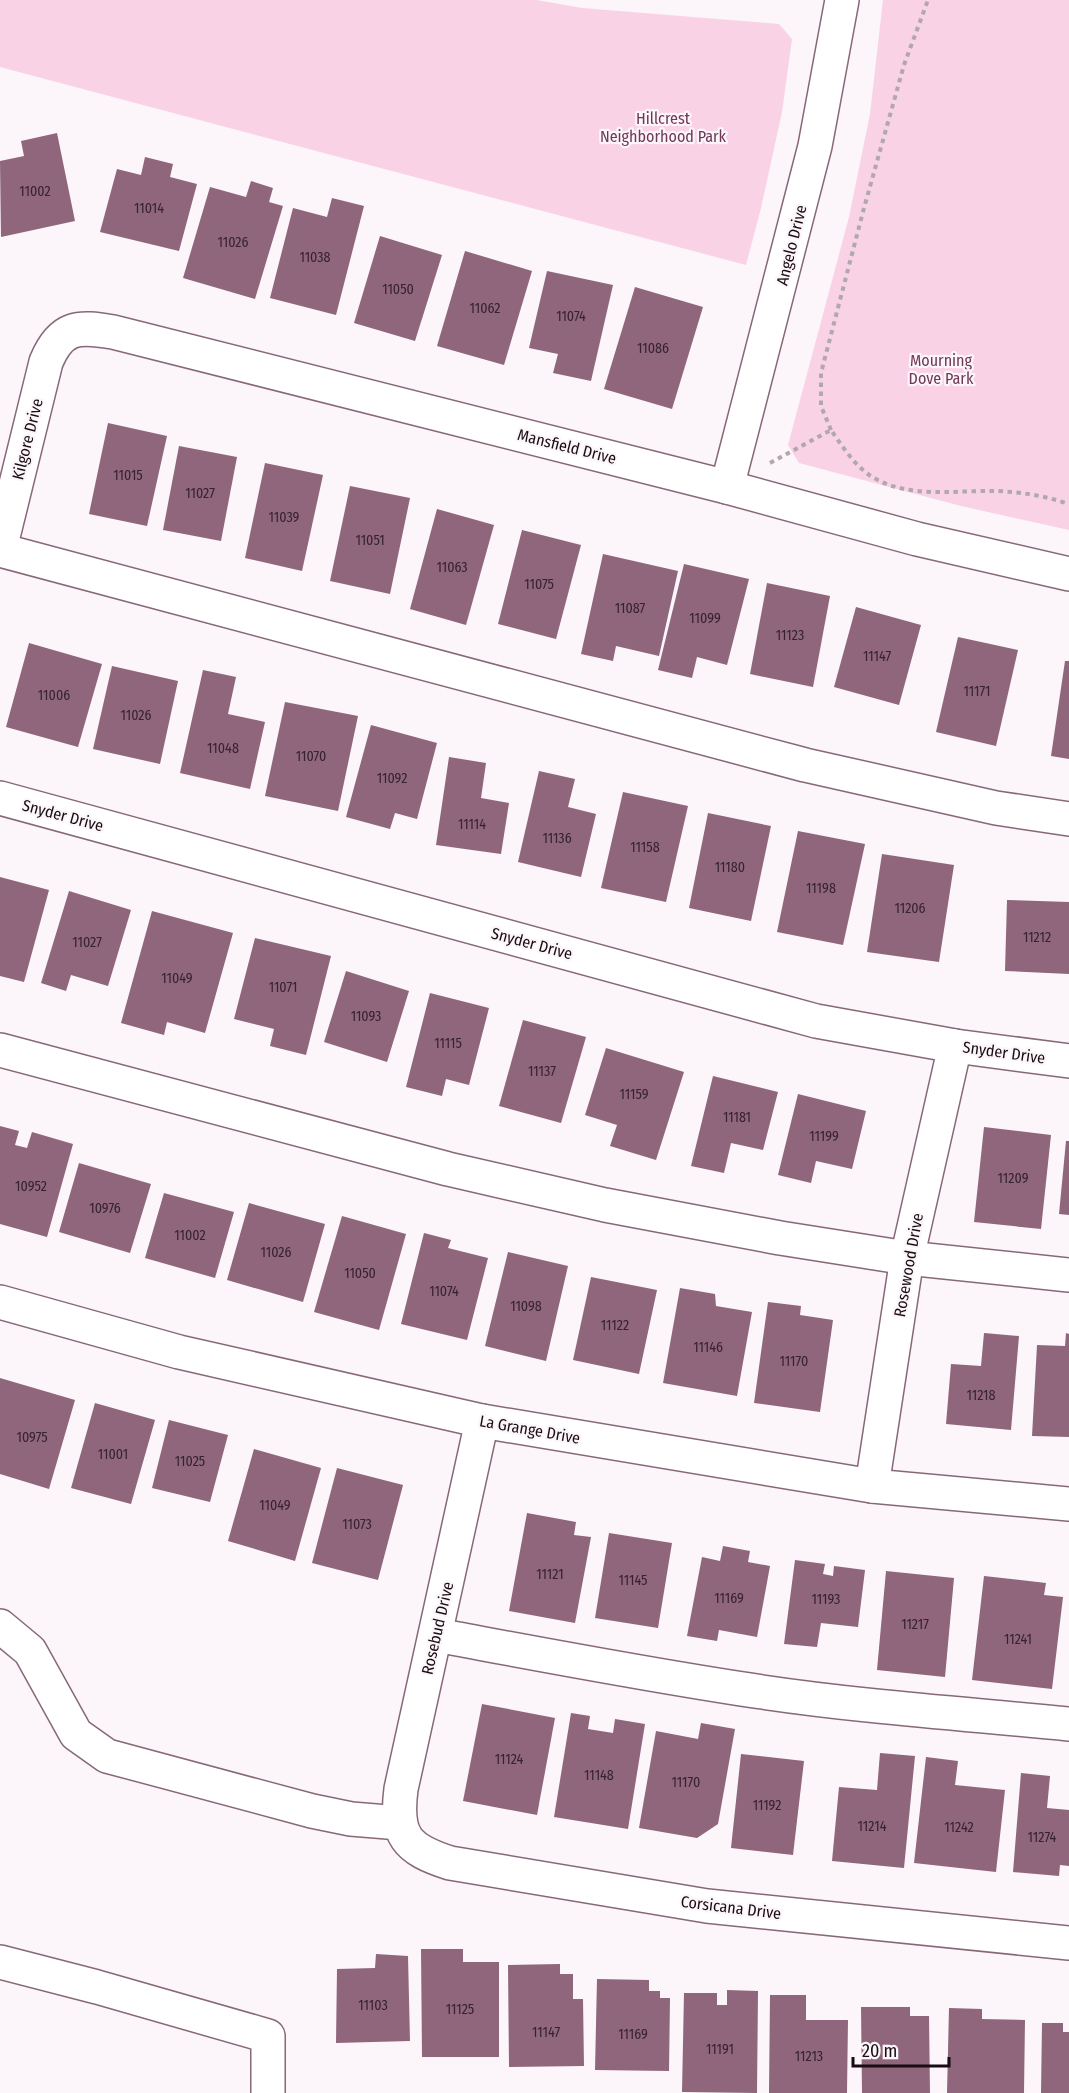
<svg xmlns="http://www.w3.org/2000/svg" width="1069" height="2093" font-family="'Fira Sans Condensed',sans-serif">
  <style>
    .green { fill: #f9d2e6 }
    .building { fill: #8f667c }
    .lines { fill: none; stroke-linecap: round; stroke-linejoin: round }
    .minor-casing { stroke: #876879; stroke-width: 36 }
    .path { stroke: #b0a8ac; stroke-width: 4; stroke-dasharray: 4.5 4.5; stroke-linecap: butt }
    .minor { stroke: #fff; stroke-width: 33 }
    .labels { text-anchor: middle; stroke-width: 4.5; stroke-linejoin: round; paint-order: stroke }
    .number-label { font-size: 14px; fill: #36232d }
    .park-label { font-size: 16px; fill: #6f3758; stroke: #fcf5f9 }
    .street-label { font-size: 16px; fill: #180d13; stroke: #fcf5f9 }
  </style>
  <rect width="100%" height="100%" fill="#fcf5f9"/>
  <g class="green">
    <polygon points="0,0 537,0 582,8 779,24 792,39 782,112 761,208 746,265 0,67"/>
    <polygon points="883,0 1069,0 1069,530 961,506 799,463 788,445 849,217 870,114"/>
  </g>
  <g class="building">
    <polygon points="57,133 75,221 1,237 0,161 24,156 21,141"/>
    <polygon points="145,157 173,164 170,177 197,184 179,251 100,232 117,169 141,175"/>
    <polygon points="251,181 273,188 269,202 283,206 255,299 183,278 210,187 246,197"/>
    <polygon points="332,198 364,206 336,315 270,298 293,208 327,217"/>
    <polygon points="380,236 442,255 415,341 354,323"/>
    <polygon points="465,251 532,271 504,365 437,346"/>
    <polygon points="547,271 613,285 591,381 553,373 558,354 529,348"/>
    <polygon points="635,287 703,307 672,409 604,389"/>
    <polygon points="108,423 167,436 147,526 89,514"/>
    <polygon points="179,446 237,457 221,541 163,530"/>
    <polygon points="265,463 323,475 302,571 245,558"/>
    <polygon points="350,486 410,498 390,594 330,581"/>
    <polygon points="437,509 494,525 466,625 410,609"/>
    <polygon points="522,530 581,545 556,639 498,624"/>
    <polygon points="603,554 678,571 659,656 616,646 613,661 581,654"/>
    <polygon points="684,564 749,579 727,665 697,657 692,678 658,670"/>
    <polygon points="767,583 830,596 813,687 750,674"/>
    <polygon points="856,607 921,625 899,705 834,687"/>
    <polygon points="958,637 1018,650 996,746 936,732"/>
    <polygon points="29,643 102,664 78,747 6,727"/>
    <polygon points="1065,661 1069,661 1069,759 1051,756"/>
    <polygon points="112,666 178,681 160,764 93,749"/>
    <polygon points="203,670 236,677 228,714 265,722 250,789 180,773"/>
    <polygon points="285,702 358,716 338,811 265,796"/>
    <polygon points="371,725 437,743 417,819 395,813 390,829 346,817"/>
    <polygon points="449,757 486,763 481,798 509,803 501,854 436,845"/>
    <polygon points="539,771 575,779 568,807 596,814 581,877 518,862"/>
    <polygon points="623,792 688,806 666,902 601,888"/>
    <polygon points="708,813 771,826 751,921 689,908"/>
    <polygon points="798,831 865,844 843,945 777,932"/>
    <polygon points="882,854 954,865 939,962 867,952"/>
    <polygon points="0,877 49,890 24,982 0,976"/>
    <polygon points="69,891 131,910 108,986 71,975 66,991 41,983"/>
    <polygon points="1007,900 1069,902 1069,974 1005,971"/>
    <polygon points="152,911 233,933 205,1033 167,1022 164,1035 121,1023"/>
    <polygon points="255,938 331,956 306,1055 270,1046 274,1029 234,1019"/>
    <polygon points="346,971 409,991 387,1062 324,1042"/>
    <polygon points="430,993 489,1008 469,1085 446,1079 442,1096 406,1087"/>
    <polygon points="523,1020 586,1037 561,1123 499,1106"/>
    <polygon points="606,1048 684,1072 656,1160 610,1146 617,1125 585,1115"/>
    <polygon points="713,1076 778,1092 763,1150 731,1143 724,1173 691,1166"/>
    <polygon points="798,1094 866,1111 852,1169 816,1161 811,1183 778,1175"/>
    <polygon points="0,1126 19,1131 15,1145 27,1148 32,1132 73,1144 47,1237 0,1224"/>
    <polygon points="984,1127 1051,1135 1041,1229 974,1222"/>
    <polygon points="1066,1141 1069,1141 1069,1215 1059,1214"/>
    <polygon points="79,1163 151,1184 130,1253 59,1232"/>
    <polygon points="164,1193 234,1212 215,1278 145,1258"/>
    <polygon points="249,1203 325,1224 303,1302 227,1280"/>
    <polygon points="342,1216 406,1234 379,1330 314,1312"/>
    <polygon points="424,1233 451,1240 448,1248 488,1258 467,1340 401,1324"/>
    <polygon points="508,1252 568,1266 546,1361 485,1346"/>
    <polygon points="591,1277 657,1290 639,1374 573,1360"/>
    <polygon points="680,1288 715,1294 716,1306 752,1312 737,1396 663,1383"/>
    <polygon points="768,1302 801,1306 800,1315 833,1320 820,1412 754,1403"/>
    <polygon points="984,1333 1019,1336 1011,1430 946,1424 951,1364 981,1366"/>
    <polygon points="1066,1333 1069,1334 1069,1437 1032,1436 1037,1345 1065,1346"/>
    <polygon points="0,1378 75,1400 49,1489 0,1474"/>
    <polygon points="95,1403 155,1420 131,1504 71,1488"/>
    <polygon points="169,1420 228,1435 210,1502 152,1488"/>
    <polygon points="254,1449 321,1468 295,1561 228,1541"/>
    <polygon points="337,1468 403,1485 378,1580 312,1563"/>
    <polygon points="527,1513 576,1522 574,1535 591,1537 575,1623 509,1611"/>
    <polygon points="609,1533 672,1543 658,1628 595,1618"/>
    <polygon points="723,1546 750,1551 748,1562 770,1566 757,1637 719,1630 717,1641 687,1636 702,1557 720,1561"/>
    <polygon points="795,1560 825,1564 823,1574 833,1576 834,1566 865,1570 858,1627 821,1623 817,1647 784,1644"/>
    <polygon points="886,1571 954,1578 945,1677 877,1670"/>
    <polygon points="984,1576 1046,1583 1044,1595 1063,1597 1052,1689 972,1680"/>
    <polygon points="482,1704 555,1718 537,1815 463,1801"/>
    <polygon points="571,1713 590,1716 588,1729 613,1733 615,1719 645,1724 628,1829 554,1817"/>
    <polygon points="701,1723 735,1729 718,1824 697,1838 639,1828 656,1731 698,1739"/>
    <polygon points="880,1753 915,1756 904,1868 832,1861 839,1787 877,1790"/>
    <polygon points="741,1754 804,1761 793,1855 731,1848"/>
    <polygon points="926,1757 958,1761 955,1785 1005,1790 996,1872 914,1863"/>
    <polygon points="1021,1773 1050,1776 1047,1808 1069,1810 1069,1866 1060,1865 1059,1876 1013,1872"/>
    <polygon points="421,1949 463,1949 463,1962 499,1962 499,2057 422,2057"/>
    <polygon points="376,1954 408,1956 410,2041 336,2043 337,1969 375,1968"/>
    <polygon points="560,1964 560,1974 573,1974 573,1999 583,1999 584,2066 509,2067 508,1965"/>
    <polygon points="597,1979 649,1980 649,1991 660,1991 660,1998 670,1998 669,2071 595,2070"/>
    <polygon points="727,1990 758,1991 757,2093 682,2092 684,1993 717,1993 717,2005 727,2005"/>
    <polygon points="770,1995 806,1995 806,2020 848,2020 847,2093 769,2093"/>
    <polygon points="861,2007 910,2007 910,2016 929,2016 930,2093 862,2093"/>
    <polygon points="949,2008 982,2009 982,2019 1025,2020 1024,2093 947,2093"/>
    <polygon points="1042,2023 1063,2023 1063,2032 1069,2032 1069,2093 1041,2093"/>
  </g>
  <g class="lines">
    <g class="minor-casing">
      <g id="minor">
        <polyline points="727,487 815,146 842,0"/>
        <path d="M0,549l46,-187c15,-36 32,-36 67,-30l614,155 190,52 152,35"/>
        <polyline points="0,550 805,765 996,808 1069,819"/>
        <polyline points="0,798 816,1021 955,1046 1069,1061"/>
        <polyline points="0,1050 448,1169 605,1205 780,1238 907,1258 1069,1275"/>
        <polyline points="0,1302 179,1352 482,1421 872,1486 1069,1504"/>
        <path d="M482,1421l-81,368c-6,47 5,60 49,74l257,43 362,37"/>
        <polyline points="872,1486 907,1258 955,1046"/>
        <polyline points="0,1626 30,1651 76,1734 107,1756 312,1811 351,1819 400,1823"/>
        <path d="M436,1635c108,20 217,41 326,57 102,15 205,22 307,32"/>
        <polyline points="0,1962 97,1987 268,2036 268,2093"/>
      </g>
    </g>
    <g class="path">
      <polyline points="831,430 821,406 821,373 864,208 904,65 928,0"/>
      <path d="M770,463l61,-33c12,17 24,37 43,48 37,21 81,12 122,13 26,1 49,5 73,13"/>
    </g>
    <use href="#minor" class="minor"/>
  </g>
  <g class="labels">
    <g class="number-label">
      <text x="35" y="196">11002</text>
      <text x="149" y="213">11014</text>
      <text x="233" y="247">11026</text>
      <text x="315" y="262">11038</text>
      <text x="398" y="294">11050</text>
      <text x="485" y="313">11062</text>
      <text x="571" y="321">11074</text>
      <text x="653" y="353">11086</text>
      <text x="128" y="480">11015</text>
      <text x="200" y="498">11027</text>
      <text x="284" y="522">11039</text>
      <text x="370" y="545">11051</text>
      <text x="452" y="572">11063</text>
      <text x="539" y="589">11075</text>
      <text x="630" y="613">11087</text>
      <text x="705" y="623">11099</text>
      <text x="790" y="640">11123</text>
      <text x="877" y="661">11147</text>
      <text x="977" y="696">11171</text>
      <text x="54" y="700">11006</text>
      <text x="136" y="720">11026</text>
      <text x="223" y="753">11048</text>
      <text x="311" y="761">11070</text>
      <text x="392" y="783">11092</text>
      <text x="472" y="829">11114</text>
      <text x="557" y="843">11136</text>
      <text x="645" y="852">11158</text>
      <text x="730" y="872">11180</text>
      <text x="821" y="893">11198</text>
      <text x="910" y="913">11206</text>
      <text x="1037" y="942">11212</text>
      <text x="87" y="947">11027</text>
      <text x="177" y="983">11049</text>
      <text x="283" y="992">11071</text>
      <text x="366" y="1021">11093</text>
      <text x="448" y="1048">11115</text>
      <text x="542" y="1076">11137</text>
      <text x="634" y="1099">11159</text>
      <text x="737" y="1122">11181</text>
      <text x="824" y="1141">11199</text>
      <text x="1013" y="1183">11209</text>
      <text x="31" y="1191">10952</text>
      <text x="105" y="1213">10976</text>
      <text x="190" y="1240">11002</text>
      <text x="276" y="1257">11026</text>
      <text x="360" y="1278">11050</text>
      <text x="444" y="1296">11074</text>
      <text x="526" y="1311">11098</text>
      <text x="615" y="1330">11122</text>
      <text x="708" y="1352">11146</text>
      <text x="794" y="1366">11170</text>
      <text x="981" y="1400">11218</text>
      <text x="32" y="1442">10975</text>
      <text x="113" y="1459">11001</text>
      <text x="190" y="1466">11025</text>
      <text x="275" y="1510">11049</text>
      <text x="357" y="1529">11073</text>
      <text x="550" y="1579">11121</text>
      <text x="633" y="1585">11145</text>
      <text x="729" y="1603">11169</text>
      <text x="826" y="1604">11193</text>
      <text x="915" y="1629">11217</text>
      <text x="1018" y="1644">11241</text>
      <text x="509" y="1764">11124</text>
      <text x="599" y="1780">11148</text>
      <text x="686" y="1787">11170</text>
      <text x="767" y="1810">11192</text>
      <text x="872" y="1831">11214</text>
      <text x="959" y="1832">11242</text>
      <text x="1042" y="1842">11274</text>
      <text x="373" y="2010">11103</text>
      <text x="460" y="2014">11125</text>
      <text x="546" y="2037">11147</text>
      <text x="633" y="2039">11169</text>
      <text x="720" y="2054">11191</text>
      <text x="809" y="2061">11213</text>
    </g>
    <g class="park-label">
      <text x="663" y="124">Hillcrest<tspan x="663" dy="18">Neighborhood Park</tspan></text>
      <text x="941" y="366">Mourning<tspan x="941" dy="18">Dove Park</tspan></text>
    </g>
    <g class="street-label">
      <text transform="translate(791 245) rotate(-76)" y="6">Angelo Drive</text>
      <text transform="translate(27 439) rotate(-76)" y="6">Kilgore Drive</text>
      <text transform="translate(567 446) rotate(14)" y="6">Mansfield Drive</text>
      <text transform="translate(63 815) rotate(15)" y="6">Snyder Drive</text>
      <text transform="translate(532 943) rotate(15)" y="6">Snyder Drive</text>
      <text transform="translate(1004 1052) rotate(8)" y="6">Snyder Drive</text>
      <text transform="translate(908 1265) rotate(-80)" y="6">Rosewood Drive</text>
      <text transform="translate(530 1429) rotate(10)" y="6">La Grange Drive</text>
      <text transform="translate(437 1628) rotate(-77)" y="6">Rosebud Drive</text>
      <text transform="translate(731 1907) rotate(7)" y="6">Corsicana Drive</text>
    </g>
  </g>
  <path d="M853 2057v9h96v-9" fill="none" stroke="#180d13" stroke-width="3"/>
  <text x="862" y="2057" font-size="18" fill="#180d13" stroke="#fcf5f9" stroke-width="4.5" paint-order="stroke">20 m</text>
</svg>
